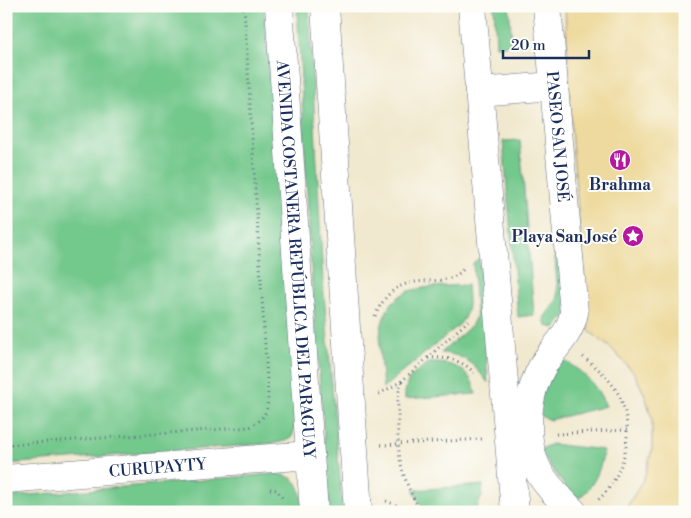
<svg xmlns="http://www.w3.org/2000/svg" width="691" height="518" font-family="'Libre Bodoni',serif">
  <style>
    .green { fill: #73c88c; stroke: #477c75 }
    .sand { fill: #eeda9e; stroke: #84847e }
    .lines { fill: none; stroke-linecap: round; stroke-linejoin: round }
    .street-casing { stroke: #667086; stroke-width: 29 }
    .secondary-casing { stroke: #667086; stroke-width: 29 }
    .primary-casing { stroke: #667086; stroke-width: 29 }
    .path { stroke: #667086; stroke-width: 3; stroke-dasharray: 1 4; stroke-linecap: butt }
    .street { stroke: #fff; stroke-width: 28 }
    .secondary { stroke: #fff; stroke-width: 28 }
    .primary { stroke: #fff; stroke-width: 28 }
    .labels { text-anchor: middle; stroke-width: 4; stroke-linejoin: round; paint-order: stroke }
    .street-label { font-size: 16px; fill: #1b2f5e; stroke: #fdfcf7 }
    .poi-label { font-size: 16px; font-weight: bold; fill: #1b2f5e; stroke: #fdfcf7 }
  </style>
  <rect width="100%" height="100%" fill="#fdfcf7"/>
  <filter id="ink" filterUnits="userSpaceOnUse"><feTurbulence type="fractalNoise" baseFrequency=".02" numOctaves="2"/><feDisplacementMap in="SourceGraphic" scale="10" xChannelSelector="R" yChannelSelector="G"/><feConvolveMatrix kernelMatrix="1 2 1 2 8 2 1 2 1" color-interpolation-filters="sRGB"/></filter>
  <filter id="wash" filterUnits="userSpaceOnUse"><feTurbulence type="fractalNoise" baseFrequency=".0096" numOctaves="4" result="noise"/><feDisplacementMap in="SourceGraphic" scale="20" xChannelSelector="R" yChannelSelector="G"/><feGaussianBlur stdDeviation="1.12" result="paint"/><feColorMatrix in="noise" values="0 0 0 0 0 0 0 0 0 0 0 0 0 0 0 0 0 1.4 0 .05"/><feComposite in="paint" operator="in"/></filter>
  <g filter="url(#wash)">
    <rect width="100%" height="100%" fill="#f1e9cf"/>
    <g class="green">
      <polygon points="6,6 264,6 297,420 292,437 285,441 276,443 6,464"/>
      <polygon points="297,6 309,6 323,283 343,512 330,512 312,285"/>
      <polygon points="494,6 509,6 512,45 496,46"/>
      <polygon points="520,140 534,315 518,317 503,141"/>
      <polygon points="561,230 567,314 556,328 546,326 544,318 558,298 553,231"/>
      <path d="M479,258l9,125c-13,-18 -24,-29 -47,-30l31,-28 4,-10 -3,-52z"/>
      <path d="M467,285c1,17 4,26 -8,40l-76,63c-2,-29 -10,-62 10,-86 4,-4 10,-9 16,-11 18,-5 39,-5 58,-6z"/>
      <path d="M561,359c21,11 35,25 45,47l-56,14 -14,-6 1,-14z"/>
      <path d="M428,363c24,-1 43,5 48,31l-71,5c-1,-19 8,-25 23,-36z"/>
      <path d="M551,444l53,6c-4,21 -10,38 -29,51l-36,-51z"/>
      <path d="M272,474c29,1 28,13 31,38h-297v-15z"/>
      <polygon points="483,485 482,496 475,512 425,512 413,490"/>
    </g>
    <polygon class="sand" points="565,6 685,6 685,512 624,512 644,478 652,450 652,419 645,395 634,373 613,350 589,331 572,141"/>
  </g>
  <g filter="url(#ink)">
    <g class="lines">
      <g class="street-casing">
        <g id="street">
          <polyline points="472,6 515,512"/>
          <path id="s1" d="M547,6l27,307c-4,21 -18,32 -29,49 -20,32 -24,83 -3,115 9,13 20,24 31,35"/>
          <polyline points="479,92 554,86"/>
        </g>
      </g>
      <g class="secondary-casing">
        <g id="secondary">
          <path id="s2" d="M6,479l304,-24"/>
        </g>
      </g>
      <g class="primary-casing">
        <g id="primary">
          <path id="s3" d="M279,6l35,506"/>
          <polyline points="325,6 358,512"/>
        </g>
      </g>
      <g class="path">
        <path d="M375,316c24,-57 68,-19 90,-49"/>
        <path d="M583,357c15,11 31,25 38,43 14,34 3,77 -24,101"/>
        <path d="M428,358c17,-1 34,1 46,15"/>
        <polyline points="379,394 402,381"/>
        <polyline points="556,434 627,430"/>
        <path d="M6,445l244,-18c15,-8 18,-16 18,-32l-24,-389"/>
        <polyline points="381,445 482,439"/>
        <polyline points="270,489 277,490 283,499"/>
        <polyline points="386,501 414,512"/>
        <path d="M421,512c-21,-37 -24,-55 -23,-97 0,-12 -1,-23 4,-34l67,-61"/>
      </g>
      <use href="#street" class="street"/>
      <use href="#secondary" class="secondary"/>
      <use href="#primary" class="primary"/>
    </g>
  </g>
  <defs>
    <g id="restaurant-disc" transform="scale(1.125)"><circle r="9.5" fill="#b5179e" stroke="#fdfcf7"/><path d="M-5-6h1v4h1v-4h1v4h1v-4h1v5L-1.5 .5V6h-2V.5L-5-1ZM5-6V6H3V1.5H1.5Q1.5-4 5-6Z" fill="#fff"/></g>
    <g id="sight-disc" transform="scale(1.125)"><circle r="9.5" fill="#b5179e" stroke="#fdfcf7"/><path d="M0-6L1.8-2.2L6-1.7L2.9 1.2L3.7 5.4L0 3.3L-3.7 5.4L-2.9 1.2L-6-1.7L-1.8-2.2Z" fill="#fff"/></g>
  </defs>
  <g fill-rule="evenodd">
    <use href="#restaurant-disc" x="620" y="160"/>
    <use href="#sight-disc" x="633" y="236"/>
  </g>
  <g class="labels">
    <g class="street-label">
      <text dy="6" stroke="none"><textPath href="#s1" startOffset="131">PASEO SAN JOSÉ</textPath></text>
      <text dy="6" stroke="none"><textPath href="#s3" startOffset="254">AVENIDA COSTANERA REPÚBLICA DEL PARAGUAY</textPath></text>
      <text dy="6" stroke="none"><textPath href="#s2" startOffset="152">CURUPAYTY</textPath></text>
    </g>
    <g class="poi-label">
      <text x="620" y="190">Brahma</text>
      <text x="617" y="242" text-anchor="end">Playa San José</text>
    </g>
  </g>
  <rect width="691" height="518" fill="none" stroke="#fdfcf7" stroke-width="25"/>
  <path d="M503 50v8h86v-8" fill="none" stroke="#1b2f5e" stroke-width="2.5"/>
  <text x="511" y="50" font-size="15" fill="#1b2f5e" stroke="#fdfcf7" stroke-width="4" paint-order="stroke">20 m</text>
</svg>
